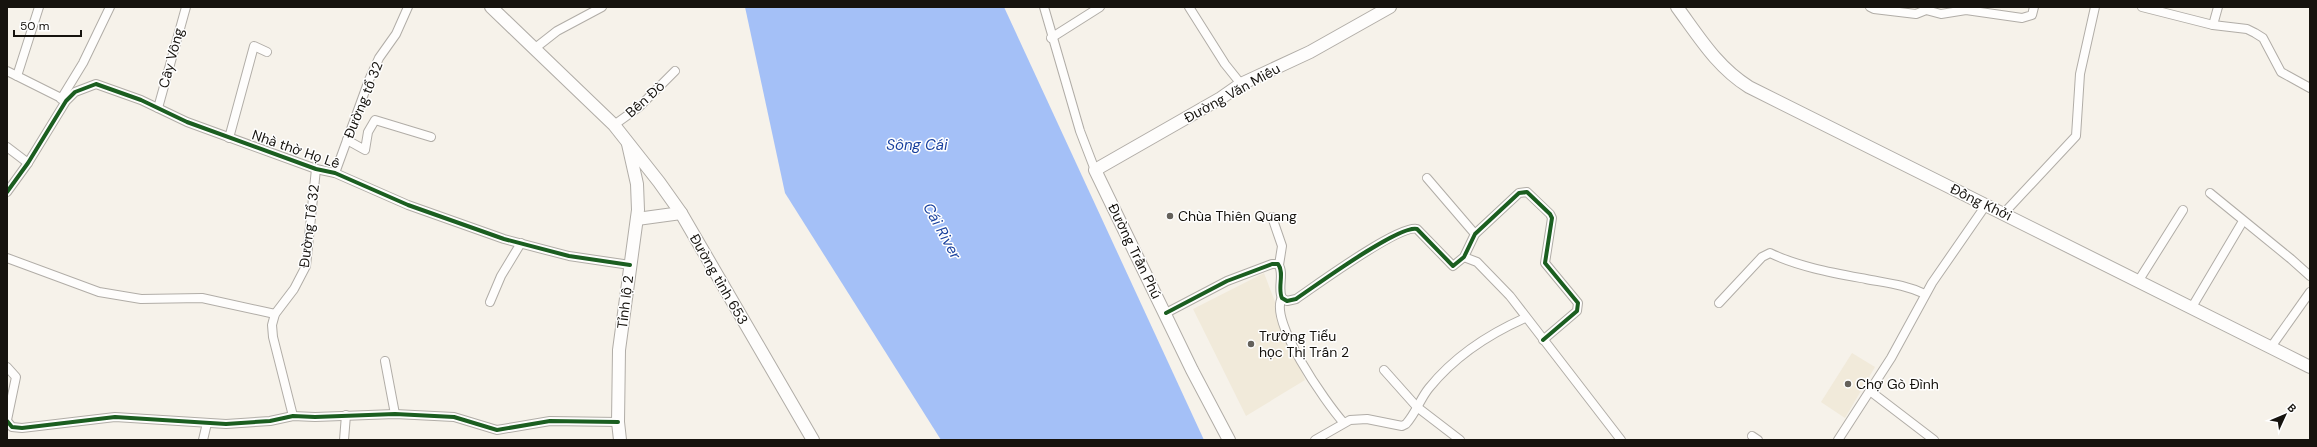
<svg xmlns="http://www.w3.org/2000/svg" width="2317" height="447" font-family="'DM Sans',sans-serif">
  <style>
    .built { fill: #f1eada }
    .water { fill: #a4c0f7 }
    .lines { fill: none; stroke-linecap: round; stroke-linejoin: round }
    .street-casing { stroke: #b1ada7; stroke-width: 10 }
    .secondary-casing { stroke: #b1ada7; stroke-width: 14 }
    .street { stroke: #fefdfc; stroke-width: 8 }
    .secondary { stroke: #fefdfc; stroke-width: 12 }
    .cycleway-casing { stroke: #fff; stroke-width: 6 }
    .cycleway { stroke: #1b5e20; stroke-width: 4 }
    .poi-dot { fill: #64615b; stroke: #fff; stroke-width: 1.5 }
    .labels { text-anchor: middle; stroke-width: 3; stroke-linejoin: round; paint-order: stroke }
    .street-label { font-size: 14px; fill: #16130e; stroke: #fff }
    .poi-label { font-size: 14px; fill: #16130e; stroke: #fff; text-anchor: start }
    .water-label { font-size: 15px; font-style: italic; fill: #19419e; stroke: #fff }
  </style>
  <rect width="100%" height="100%" fill="#f6f2ea"/>
  <g class="built">
    <polygon points="1264,273 1305,380 1246,416 1193,309"/>
    <polygon points="1852,353 1875,367 1845,418 1821,402"/>
  </g>
  <polygon class="water" points="745,7 1004,7 1204,440 941,440 785,193"/>
  <g class="lines">
    <g class="street-casing">
      <g id="street">
        <polyline points="1044,7 1080,131 1095,170"/>
        <polyline points="1189,7 1225,64 1241,84"/>
        <polyline points="1870,7 1874,9 1916,14 1926,10 1941,14 1966,10 2022,18 2032,15 2034,7"/>
        <polyline points="2142,7 2213,25 2247,29 2255,33 2263,38 2281,72 2310,88"/>
        <polyline points="2213,25 2218,7"/>
        <polyline points="1051,38 1100,7"/>
        <polyline points="534,49 557,31 602,7"/>
        <polyline points="7,71 65,100"/>
        <polyline points="17,76 39,7"/>
        <polyline points="61,99 83,63 110,7"/>
        <polyline points="158,108 186,7"/>
        <polyline points="614,125 639,107 675,71"/>
        <polyline points="229,138 254,46 267,52"/>
        <polyline points="347,140 365,150 368,132 375,120 431,137"/>
        <polyline points="7,147 28,163"/>
        <polyline points="335,173 369,80 379,58 396,34 408,7"/>
        <polyline points="1427,178 1475,234"/>
        <polyline points="7,192 28,163 66,101 75,92 96,84 141,100 187,122 316,169 335,173 408,205 504,239 569,256 630,265"/>
        <polyline points="2210,193 2291,259 2310,276"/>
        <polyline points="2004,213 2076,136 2080,74 2095,7"/>
        <polyline points="1272,217 1282,246 1279,265"/>
        <polyline points="1464,257 1477,262 1510,296 1621,440"/>
        <polyline points="7,258 99,292 141,299 202,298 275,314"/>
        <polyline points="2139,280 2183,210"/>
        <path d="M1282,298c-14,22 44,105 61,124"/>
        <polyline points="490,302 501,276 521,243"/>
        <path d="M1719,303l43,-46 8,-4c29,14 64,20 96,26 21,4 40,6 59,15"/>
        <polyline points="2192,307 2243,221"/>
        <path d="M1166,313l61,-32 45,-17h6c7,9 -1,24 4,34l5,3 9,-2c19,-13 104,-75 121,-70l36,37 11,-9 11,-23 44,-41 8,-1 23,22 2,4 -7,45 33,40 -1,8 -34,29"/>
        <polyline points="2271,347 2310,292"/>
        <polyline points="385,361 395,414"/>
        <polyline points="7,367 16,377 7,420"/>
        <polyline points="1384,370 1417,407 1460,440"/>
        <polyline points="1870,391 1934,440"/>
        <polyline points="293,416 273,337 272,325 275,314 294,289 306,266 316,169"/>
        <polyline points="7,421 12,427 22,428 115,417 226,424 270,421 293,416 315,417 395,414 454,417 497,430 550,421 618,422"/>
        <polyline points="1752,436 1758,440"/>
        <polyline points="203,440 207,423"/>
        <polyline points="344,440 346,415"/>
        <path d="M1315,440l35,-20 17,-1 35,7 4,-2c10,-11 14,-25 23,-36 25,-31 60,-54 96,-70"/>
        <polyline points="1838,440 1891,358 1932,283 1986,205"/>
      </g>
    </g>
    <g class="secondary-casing">
      <g id="secondary">
        <polyline points="491,7 614,125 659,182 681,213 813,440"/>
        <path d="M1677,7c22,30 40,60 72,80l561,280"/>
        <polyline points="637,219 681,213"/>
        <polyline points="620,440 618,422 619,350 638,210 637,184 628,144"/>
        <polyline points="1229,440 1192,370 1095,170 1221,98 1241,84 1310,52 1390,7"/>
      </g>
    </g>
    <use href="#street" class="street"/>
    <use href="#secondary" class="secondary"/>
    <g class="cycleway-casing">
      <g id="cycleway">
        <polyline points="7,192 28,163 66,101 75,92 96,84 141,100 187,122 316,169 335,173 408,205 504,239 569,256 630,265"/>
        <path d="M1166,313l61,-32 45,-17h6c7,9 -1,24 4,34l5,3 9,-2c19,-13 104,-75 121,-70l36,37 11,-9 11,-23 44,-41 8,-1 23,22 2,4 -7,45 33,40 -1,8 -34,29"/>
        <polyline points="7,421 12,427 22,428 115,417 226,424 270,421 293,416 315,417 395,414 454,417 497,430 550,421 618,422"/>
      </g>
    </g>
    <use href="#cycleway" class="cycleway"/>
  </g>
  <g class="poi-dot">
    <circle cx="1170" cy="216" r="4"/>
    <circle cx="1251" cy="344" r="4"/>
    <circle cx="1848" cy="384" r="4"/>
  </g>
  <g class="labels">
    <g class="street-label">
      <text transform="translate(171 58) rotate(-75)" y="5">Cây Vông</text>
      <text transform="translate(1232 93) rotate(-29)" y="5">Đường Văn Miếu</text>
      <text transform="translate(645 99) rotate(-42)" y="5">Bến Đò</text>
      <text transform="translate(363 100) rotate(-68)" y="5">Đường tổ 32</text>
      <text transform="translate(296 149) rotate(19)" y="5">Nhà thờ Họ Lê</text>
      <text transform="translate(1981 202) rotate(26)" y="5">Đồng Khởi</text>
      <text transform="translate(309 226) rotate(-83)" y="5">Đường Tổ 32</text>
      <text transform="translate(1135 251) rotate(64)" y="5">Đường Trần Phú</text>
      <text transform="translate(719 279) rotate(60)" y="5">Đường tỉnh 653</text>
      <text transform="translate(625 302) rotate(-83)" y="5">Tỉnh lộ 2</text>
    </g>
    <g class="poi-label">
      <text x="1178" y="221">Chùa Thiên Quang</text>
      <text x="1259" y="341">Trường Tiểu<tspan x="1259" dy="16">học Thị Trấn 2</tspan></text>
      <text x="1856" y="389">Chợ Gò Đình</text>
    </g>
    <g class="water-label">
      <text x="917" y="150">Sông Cái</text>
      <text transform="translate(942 231) rotate(61)" y="5">Cái River</text>
    </g>
  </g>
  <rect width="2317" height="447" fill="none" stroke="#16130e" stroke-width="16"/>
  <g transform="translate(2285 415) rotate(46)" stroke="#ffffff" stroke-width="3" paint-order="stroke">
  <path d="M0-3L7 15L0 10L-7 15Z" fill="#16130e"/>
  <text y="-6" font-size="11" font-weight="bold" text-anchor="middle" fill="#16130e">B</text>
  </g>
  <path d="M14 30v6h67v-6" fill="none" stroke="#16130e" stroke-width="2"/>
  <text x="20" y="30" font-size="12" fill="#16130e" stroke="#ffffff" stroke-width="3" paint-order="stroke">50 m</text>
</svg>
